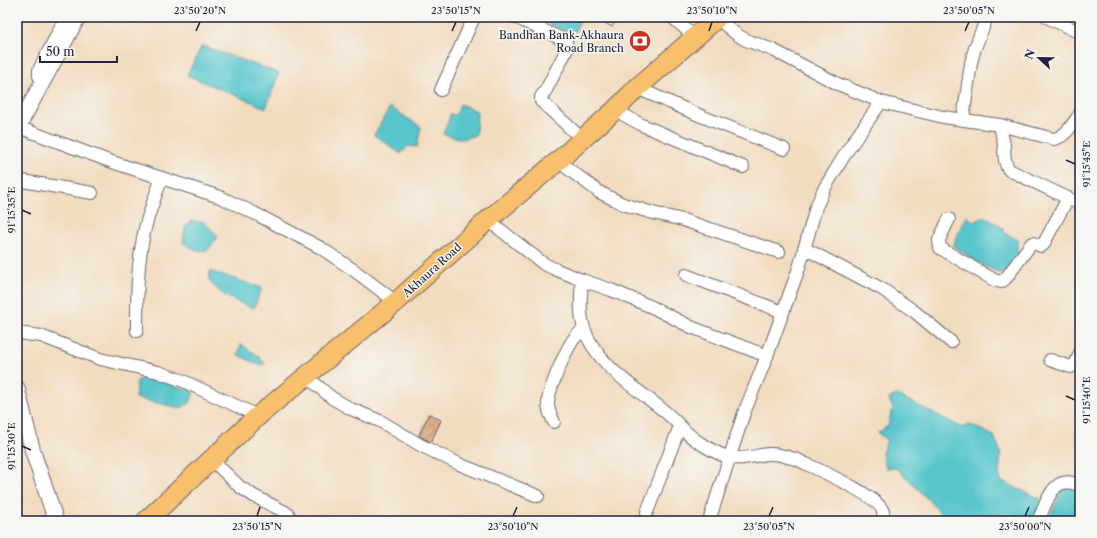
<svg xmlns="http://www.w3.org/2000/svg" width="1097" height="538" font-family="'Libre Caslon Text',serif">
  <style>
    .water { fill: #58c6cc; stroke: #3d7484 }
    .building { fill: url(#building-cross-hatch) }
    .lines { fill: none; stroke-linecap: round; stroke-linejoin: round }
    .minor-casing { stroke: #6b6369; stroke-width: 14 }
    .tertiary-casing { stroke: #6b6369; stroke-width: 17 }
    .primary-casing { stroke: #6b6369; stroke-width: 21 }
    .minor { stroke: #fff; stroke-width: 12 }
    .tertiary { stroke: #fff; stroke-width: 15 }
    .primary { stroke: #f8bf6c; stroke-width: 19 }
    .ticks { fill: none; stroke: #22223b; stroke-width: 1.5 }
    .labels { text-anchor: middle; stroke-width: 3; stroke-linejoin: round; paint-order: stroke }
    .poi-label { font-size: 11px; fill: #22223b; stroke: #f6f6f2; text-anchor: end }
    .street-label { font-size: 11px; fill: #22223b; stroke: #f6f6f2 }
    .neatline { fill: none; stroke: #22223b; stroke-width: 1.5 }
    .ticks-label { font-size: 10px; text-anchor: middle; fill: #22223b }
  </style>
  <defs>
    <pattern id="building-cross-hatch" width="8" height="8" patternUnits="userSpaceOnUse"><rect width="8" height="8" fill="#d8a178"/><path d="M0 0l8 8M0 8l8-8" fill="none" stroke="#af8364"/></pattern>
  </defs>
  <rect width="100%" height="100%" fill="#f6f6f2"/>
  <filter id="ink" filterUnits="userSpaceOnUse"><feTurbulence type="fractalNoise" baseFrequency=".025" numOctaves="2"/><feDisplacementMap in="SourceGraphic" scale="8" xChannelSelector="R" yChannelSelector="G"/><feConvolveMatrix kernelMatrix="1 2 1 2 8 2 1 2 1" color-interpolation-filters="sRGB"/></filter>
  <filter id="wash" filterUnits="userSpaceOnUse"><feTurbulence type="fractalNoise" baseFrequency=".012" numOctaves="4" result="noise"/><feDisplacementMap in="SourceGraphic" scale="16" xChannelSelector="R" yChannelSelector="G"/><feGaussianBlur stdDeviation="0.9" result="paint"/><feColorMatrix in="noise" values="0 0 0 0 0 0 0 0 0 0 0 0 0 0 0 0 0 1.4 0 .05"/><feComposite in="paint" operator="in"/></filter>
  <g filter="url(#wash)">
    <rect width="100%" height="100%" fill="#f2dcbf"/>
    <g class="water">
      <polygon points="546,17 578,17 581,18 573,35 544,22"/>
      <polygon points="202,46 279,73 266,108 187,75"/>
      <polygon points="460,104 477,111 476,135 462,139 443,134 449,120 450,114 455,115 458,111"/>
      <polygon points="390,107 421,127 417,147 408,146 401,154 374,135"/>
      <polygon points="966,216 975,222 984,216 1003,228 1004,233 1019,240 1017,247 1018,255 1012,269 999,273 977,262 953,246"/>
      <polygon points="190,221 204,222 218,236 208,250 197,251 183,243 185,228"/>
      <path d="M210,271l52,17 -8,20c-21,-8 -31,-10 -45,-28z"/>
      <polygon points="241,344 258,356 265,364 259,365 238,355"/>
      <polygon points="147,376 194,392 190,403 181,408 135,398 137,381"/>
      <path d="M897,395l66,33 6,-4 25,12c2,5 5,11 6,16 2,10 -3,18 1,29l44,20 -9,20h-88c-18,-18 -33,-37 -52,-53h-10l-4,-15 5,-12 -9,-8 10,-7 2,-9 3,-8 -4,-10z"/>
      <polygon points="1064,485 1080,488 1080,521 1048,521"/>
    </g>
    <g id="blocks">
      <g class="building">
        <polygon points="594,17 618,17 612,27"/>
        <polygon points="429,414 441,420 431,442 419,436"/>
      </g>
    </g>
  </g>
  <g filter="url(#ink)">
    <use href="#blocks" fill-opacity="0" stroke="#6b6369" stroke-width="1"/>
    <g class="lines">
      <g class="minor-casing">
        <g id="minor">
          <polyline points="515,17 566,41 567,49 546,90 541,97 541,101 582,139"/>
          <polyline points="672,17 695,37"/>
          <polyline points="1047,17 1080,33"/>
          <path d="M717,18l19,16 10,6 27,10 65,34 43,18 62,15 57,8 54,14c12,-2 19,-16 26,-25"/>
          <polyline points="43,80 39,76 39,70 66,17"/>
          <polyline points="637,88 701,116 784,149"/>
          <polyline points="441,90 474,17"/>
          <polyline points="615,110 642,125 743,167"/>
          <polyline points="963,119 971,63 975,48 987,17"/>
          <path d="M1000,125c1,7 3,13 4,20 1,9 -1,17 5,25l71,34"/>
          <polyline points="18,127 112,162 220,197 254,213 321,248 355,271 396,302"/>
          <polyline points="558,161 599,192 623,204 653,213 683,220 779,252"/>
          <polyline points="17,180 92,193"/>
          <polyline points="949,219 939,240 940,248 994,280 1001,282 1006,278 1031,244 1033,243 1041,246 1043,245 1068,198"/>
          <path d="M488,220l56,44 13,6 25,10c-1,15 -3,33 2,48 11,36 52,60 79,82 8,6 15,14 22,21 10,10 31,23 44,26 13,4 27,-2 39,-3 10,-1 21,3 30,6 16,8 82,36 85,52 1,2 0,6 0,9"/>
          <polyline points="804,248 882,289 915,312 951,342"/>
          <polyline points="686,275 783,312"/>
          <polyline points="582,280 611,290 652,307 691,327 767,356"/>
          <path d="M137,331c0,-33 0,-66 7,-98 4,-19 11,-37 18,-55"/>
          <polyline points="17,333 41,336 100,359 158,372 181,380 258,416"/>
          <polyline points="1050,360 1071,367 1075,365 1080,353"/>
          <polyline points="306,376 332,398 351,409 380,421 422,446 459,464 538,496"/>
          <path d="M554,422c-3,-6 -6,-11 -6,-18 -1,-11 18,-54 25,-64 3,-4 7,-8 11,-11"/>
          <polyline points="212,460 240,487 254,496 285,512 289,515 290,521"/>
          <polyline points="647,512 680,426"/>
          <polyline points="709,521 744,413 767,356 799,268 816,207 824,189 847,151 881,102"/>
          <path d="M1038,521c9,-19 15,-49 42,-35"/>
        </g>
      </g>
      <g class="tertiary-casing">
        <g id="tertiary">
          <polyline points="17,129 78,17"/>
          <polyline points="17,388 33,452 56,521"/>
        </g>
      </g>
      <g class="primary-casing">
        <polyline id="primary" points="146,521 258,416 396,302 488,220 558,161 615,110 637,88 718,17"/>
      </g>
      <use href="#minor" class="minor"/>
      <use href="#tertiary" class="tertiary"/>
      <use href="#primary" class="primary"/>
    </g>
  </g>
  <path class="ticks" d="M196,31l4,-9M452,31l4,-9M709,31l3,-9M965,31l4,-9M1066,160l9,4M22,210l9,4M1066,396l9,4M22,446l9,4M257,516l3,-9M513,516l4,-9M769,516l4,-9M1025,516l4,-9"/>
  <defs>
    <g id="bank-disc" transform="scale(1.15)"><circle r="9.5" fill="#c8321e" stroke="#f6f6f2"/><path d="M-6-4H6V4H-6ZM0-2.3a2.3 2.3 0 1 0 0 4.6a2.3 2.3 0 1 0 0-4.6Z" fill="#fff"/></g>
  </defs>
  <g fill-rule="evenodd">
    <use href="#bank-disc" x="640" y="41"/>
  </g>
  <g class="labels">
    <g class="poi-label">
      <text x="624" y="39">Bandhan Bank-Akhaura<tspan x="624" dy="13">Road Branch</tspan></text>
    </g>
    <g class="street-label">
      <text transform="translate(432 270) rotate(-42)" y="4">Akhaura Road</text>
    </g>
  </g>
  <rect width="1097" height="538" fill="none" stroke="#f6f6f2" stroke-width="44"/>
  <g transform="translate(1039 58) rotate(292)" stroke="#f6f6f2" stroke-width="3" paint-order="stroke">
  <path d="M0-3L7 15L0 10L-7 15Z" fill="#22223b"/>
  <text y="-6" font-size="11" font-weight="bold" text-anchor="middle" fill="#22223b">N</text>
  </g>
  <path d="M40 56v6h77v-6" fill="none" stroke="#22223b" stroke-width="2"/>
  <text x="46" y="56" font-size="12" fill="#22223b" stroke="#f6f6f2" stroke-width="3" paint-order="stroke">50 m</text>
  <rect x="22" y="22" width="1053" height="494" class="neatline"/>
  <g class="ticks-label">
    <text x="200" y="14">23°50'20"N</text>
    <text x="456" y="14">23°50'15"N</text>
    <text x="712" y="14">23°50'10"N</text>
    <text x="969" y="14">23°50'05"N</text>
    <text transform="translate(1086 164) rotate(-90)" y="4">91°15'45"E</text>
    <text transform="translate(11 210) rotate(-90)" y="4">91°15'35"E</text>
    <text transform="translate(1086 400) rotate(-90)" y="4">91°15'40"E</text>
    <text transform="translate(11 446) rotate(-90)" y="4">91°15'30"E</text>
    <text x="257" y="530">23°50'15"N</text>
    <text x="513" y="530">23°50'10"N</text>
    <text x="769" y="530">23°50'05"N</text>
    <text x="1025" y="530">23°50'00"N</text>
  </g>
</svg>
